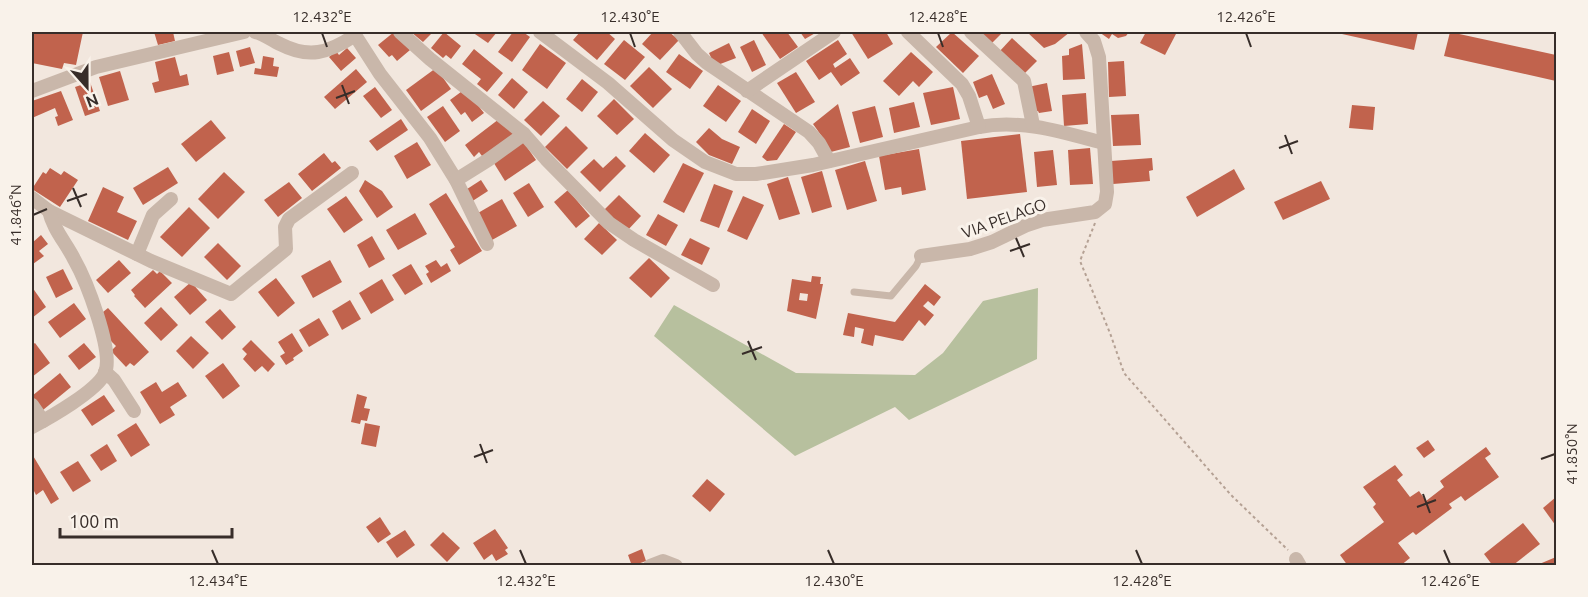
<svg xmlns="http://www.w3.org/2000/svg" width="1588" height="597" font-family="Ubuntu,sans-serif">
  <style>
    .green { fill: #b7c09e }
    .building { fill: #c1634d; fill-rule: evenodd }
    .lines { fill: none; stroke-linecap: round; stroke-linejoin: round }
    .path { stroke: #b5a194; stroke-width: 2; stroke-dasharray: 3 3; stroke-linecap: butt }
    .lane { stroke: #c9b7aa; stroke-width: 7 }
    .street { stroke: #c9b7aa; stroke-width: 14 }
    .ticks { fill: none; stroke: #372d29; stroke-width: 2 }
    .labels { text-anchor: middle; stroke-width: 6; stroke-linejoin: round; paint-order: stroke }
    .street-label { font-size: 16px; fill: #372d29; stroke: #f9f2ea }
    .neatline { fill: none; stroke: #372d29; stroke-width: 2 }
    .ticks-label { font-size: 15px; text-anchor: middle; fill: #372d29 }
  </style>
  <rect width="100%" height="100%" fill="#f2e7de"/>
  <polygon class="green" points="1038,288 1037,359 909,420 895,407 795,456 654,336 674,305 796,373 915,375 943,353 983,301"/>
  <g class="building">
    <polygon points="32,32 83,32 76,65 64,63 62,69 32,63"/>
    <polygon points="154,32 173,32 175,41 158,45"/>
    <polygon points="394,32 410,50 397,61 392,55 389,57 378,45"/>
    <polygon points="411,32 433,32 423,42"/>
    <polygon points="444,32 461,46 451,59 446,55 443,58 431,48"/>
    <polygon points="472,32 497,32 488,43"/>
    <polygon points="513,32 523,32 530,37 512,62 498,52"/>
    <polygon points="580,32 607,32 615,39 597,60 573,40"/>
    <polygon points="653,32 669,32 679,40 660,60 642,44"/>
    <polygon points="761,32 787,32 798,47 780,59"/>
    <polygon points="800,32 817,32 805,39"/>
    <polygon points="851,32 886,32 893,44 868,59"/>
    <polygon points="952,32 979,56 963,73 936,47"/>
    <polygon points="975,32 1003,32 990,45"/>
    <polygon points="1027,32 1070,32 1055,44 1044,48"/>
    <polygon points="1099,32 1129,32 1126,36 1118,38 1112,34 1109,39"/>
    <polygon points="1146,32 1177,32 1165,55 1140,43"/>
    <polygon points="1333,32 1418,32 1414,50"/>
    <polygon points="1450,32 1556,55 1556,81 1444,56"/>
    <polygon points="1012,38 1037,61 1023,75 998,53"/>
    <polygon points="624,40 645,57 625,80 604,64"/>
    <polygon points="754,40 766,65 752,72 740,47"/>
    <polygon points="838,40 847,54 833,64 835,68 850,58 860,73 841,86 831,72 819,80 806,61"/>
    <polygon points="729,43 736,58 715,66 709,53"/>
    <polygon points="540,44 566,63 547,89 522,70"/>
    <polygon points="1082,44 1085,79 1063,80 1062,56 1069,55 1069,49"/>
    <polygon points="250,47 255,63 240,67 236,51"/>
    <polygon points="347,48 356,58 341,71 329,57 336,51 339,55"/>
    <polygon points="474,49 503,73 487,92 477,84 481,79 462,64"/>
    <polygon points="229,52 234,71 217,75 213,56"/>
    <polygon points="911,52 933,72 919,87 913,81 899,96 883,81"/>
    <polygon points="679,54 703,71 690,89 666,72"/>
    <polygon points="263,56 274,58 273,66 279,67 277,77 254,74 255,68 261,69"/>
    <polygon points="175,57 180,76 187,74 189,85 155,93 152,83 159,81 155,62"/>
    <polygon points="1124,61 1126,96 1109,97 1108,62"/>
    <polygon points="649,67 672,89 653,108 630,86"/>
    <polygon points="436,68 451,89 421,111 406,90"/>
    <polygon points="356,69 367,82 335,109 324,97"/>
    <polygon points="120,71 129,100 108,106 99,77"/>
    <polygon points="796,72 815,102 796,113 777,83"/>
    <polygon points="992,74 1005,104 993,109 987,95 979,98 973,82"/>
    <polygon points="512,78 528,92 514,109 498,95"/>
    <polygon points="582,79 598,92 582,112 566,99"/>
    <polygon points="90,82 100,111 85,116 75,87"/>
    <polygon points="1047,83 1052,111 1039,113 1038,111 1032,112 1028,87"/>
    <polygon points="718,85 741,101 726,122 703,106"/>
    <polygon points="375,87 392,110 381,118 363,96"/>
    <polygon points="953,87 960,119 931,125 923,93"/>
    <polygon points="465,89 484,113 472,122 465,112 461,115 450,100"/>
    <polygon points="61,91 73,120 58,126 55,117 58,116 55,108 32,118 32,101"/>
    <polygon points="1086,93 1088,124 1064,126 1062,95"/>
    <polygon points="614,99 634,119 617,135 597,116"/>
    <polygon points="543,101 560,116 541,136 524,120"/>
    <polygon points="914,102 920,127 894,133 889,108"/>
    <polygon points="838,104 850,147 827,153 823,138 813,124"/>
    <polygon points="1352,105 1375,107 1373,130 1349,128"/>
    <polygon points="443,106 460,131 445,142 427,117"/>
    <polygon points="875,106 883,137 860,143 852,112"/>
    <polygon points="752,109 770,121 756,144 738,132"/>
    <polygon points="1139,114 1141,145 1113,146 1111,115"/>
    <polygon points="503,116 518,136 485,160 479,152 474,157 465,145"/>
    <polygon points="401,119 408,130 377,151 369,141"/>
    <polygon points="211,120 226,138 196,162 181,144"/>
    <polygon points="784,124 796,132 777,160 767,161 762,157"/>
    <polygon points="566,126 588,148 567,169 545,147"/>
    <polygon points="709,128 722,139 740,147 732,164 709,155 696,142"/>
    <polygon points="645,133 670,155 654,173 629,151"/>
    <polygon points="1020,134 1027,192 967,199 961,141"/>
    <polygon points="522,140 536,160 505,181 492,160"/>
    <polygon points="417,142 431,165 407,179 394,156"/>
    <polygon points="1090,148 1093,184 1070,185 1068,150"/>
    <polygon points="919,149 926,190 902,195 901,187 885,190 879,156"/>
    <polygon points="1053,150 1057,185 1037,187 1034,152"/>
    <polygon points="324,153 332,163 335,161 341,168 312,191 298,174"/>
    <polygon points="616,156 626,166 600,192 580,172 594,159 603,168"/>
    <polygon points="1152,158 1153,170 1149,171 1150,181 1113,184 1111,161"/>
    <polygon points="865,161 877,201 847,210 835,170"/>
    <polygon points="683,163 704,173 684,213 663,202"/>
    <polygon points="168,167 178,183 143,205 133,188"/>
    <polygon points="50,168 61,175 64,171 78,180 60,207 32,189 43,172 46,174"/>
    <polygon points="1234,169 1245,189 1197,217 1186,197"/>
    <polygon points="822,171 832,207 812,213 801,177"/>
    <polygon points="224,172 245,192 218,219 198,199"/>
    <polygon points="788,177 800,214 779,220 767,184"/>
    <polygon points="365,180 382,191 393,207 377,218 359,191"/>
    <polygon points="481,180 488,191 471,202 464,191"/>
    <polygon points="1321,181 1330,199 1283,220 1274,202"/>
    <polygon points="289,182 302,198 278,217 264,200"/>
    <polygon points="529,183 544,207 528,217 513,193"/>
    <polygon points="714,184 733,191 719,228 700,221"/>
    <polygon points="103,187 124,197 117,212 137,221 128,240 88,221"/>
    <polygon points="568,190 590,216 576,228 554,202"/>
    <polygon points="446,193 482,251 459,265 450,250 455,247 429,204"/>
    <polygon points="619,195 641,216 626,232 603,211"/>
    <polygon points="346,196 363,220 344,233 327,209"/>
    <polygon points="743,196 764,205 747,240 727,231"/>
    <polygon points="502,199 517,226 492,240 478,213"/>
    <polygon points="189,207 210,228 182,257 160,237"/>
    <polygon points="415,213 427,234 398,250 386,230"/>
    <polygon points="658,214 678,225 666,246 646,235"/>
    <polygon points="599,223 617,240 602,255 584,239"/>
    <polygon points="41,235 48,244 39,251 44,256 33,264 32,261 32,243"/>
    <polygon points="372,236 385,259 369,268 357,245"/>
    <polygon points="690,238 710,248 702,265 681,255"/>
    <polygon points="218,243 241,266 227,280 204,257"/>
    <polygon points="649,258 670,278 651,298 629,278"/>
    <polygon points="119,260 131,273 108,293 96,280"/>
    <polygon points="330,260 342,282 313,298 301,276"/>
    <polygon points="436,260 441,267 447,263 451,271 431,283 426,274 429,272 425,266"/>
    <polygon points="411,264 423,284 405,295 392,275"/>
    <polygon points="63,269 73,289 56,298 46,277"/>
    <polygon points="153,270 157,274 160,271 172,283 145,308 134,296 135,295 131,290"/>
    <path d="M812,276l9,1 -1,7h3l-7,35 -29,-8 5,-32 19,3zM800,293l8,1 -1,7 -8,-1z"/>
    <polygon points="276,278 295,303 278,317 258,292"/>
    <polygon points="382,279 394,300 371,314 359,293"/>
    <polygon points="191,282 207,300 190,315 174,297"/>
    <polygon points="925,284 941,297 934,306 928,301 923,306 934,315 925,326 919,320 903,341 875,335 873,346 861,343 864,329 855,327 854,337 843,335 848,313 895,322"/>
    <polygon points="32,287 46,307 32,318"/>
    <polygon points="350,300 361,319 342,330 332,311"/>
    <polygon points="74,303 86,319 60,338 48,322"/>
    <polygon points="161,307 178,325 161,341 144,323"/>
    <polygon points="108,308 149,352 134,366 130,363 126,367 111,351 116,346 110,340 103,312"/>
    <polygon points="220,309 236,327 222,340 205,322"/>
    <polygon points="319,318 329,335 309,347 299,330"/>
    <polygon points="292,333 303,351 293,358 294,360 286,365 280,356 285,353 278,342"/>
    <polygon points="191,336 209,353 193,369 176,351"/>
    <polygon points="251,340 275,364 268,372 262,366 255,372 243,359 247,354 242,349"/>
    <polygon points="35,343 50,363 32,377 32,345"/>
    <polygon points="84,343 96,357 79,370 68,356"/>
    <polygon points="223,363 240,386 223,399 205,376"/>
    <polygon points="60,373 71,387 43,410 32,396"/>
    <polygon points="156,382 162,392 178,382 187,396 170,407 175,415 160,424 140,392"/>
    <polygon points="357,394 367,397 364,408 370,409 367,421 361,420 360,424 351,422"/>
    <polygon points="104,395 115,411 92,426 81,410"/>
    <polygon points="136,423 150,445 131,457 117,435"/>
    <polygon points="365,423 380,426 376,447 361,444"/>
    <polygon points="1428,440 1435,450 1424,458 1416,448"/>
    <polygon points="107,444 117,461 101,471 90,455"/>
    <polygon points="1486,447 1491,454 1485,458 1499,477 1465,501 1461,496 1449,504 1452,508 1416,535 1413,532 1398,543 1410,558 1400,566 1391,566 1388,563 1384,566 1348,566 1340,555 1384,522 1373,507 1376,504 1363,487 1395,465 1403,475 1397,480 1410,497 1419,491 1426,501 1444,487 1440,481"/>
    <polygon points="32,454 59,499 51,504 43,490 36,495 32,487"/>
    <polygon points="78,461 91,481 73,492 60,472"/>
    <polygon points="707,479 725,494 710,512 692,496"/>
    <polygon points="1556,497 1556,526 1543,508"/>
    <polygon points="380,517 391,534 378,543 366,527"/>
    <polygon points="1523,523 1540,544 1512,566 1493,566 1484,554"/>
    <polygon points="495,529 508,548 505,550 508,554 496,561 492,554 484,560 473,543"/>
    <polygon points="405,530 415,545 397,558 386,542"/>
    <polygon points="443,532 460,548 447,562 430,545"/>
    <polygon points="642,549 646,561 632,566 628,555"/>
    <polygon points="1556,557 1556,566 1537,566 1537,565"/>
  </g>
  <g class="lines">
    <polyline class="path" points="1095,223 1080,261 1110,333 1124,373 1231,495 1288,550"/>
    <polyline class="lane" points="854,292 891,296 916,266 921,256"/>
    <g class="street">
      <path d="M255,32c8,1 16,8 25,12 29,15 48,9 74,-8"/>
      <polyline points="353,32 380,74 430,138 456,180 487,244"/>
      <polyline points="400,32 430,59 524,134 546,159 609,223 634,240 713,285"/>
      <path d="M540,32l68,51 65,57 32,22 31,12h20l57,-9 166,-38c43,-8 83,5 124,16"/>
      <polyline points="680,32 697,54 707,63 809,132 819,143 829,161"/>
      <polyline points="908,32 962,84 969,96 979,127"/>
      <polyline points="971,32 1024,81 1033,125"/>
      <polyline points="32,91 96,67 244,32"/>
      <polyline points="747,91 834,32"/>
      <polyline points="456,180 488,160 524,134"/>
      <polyline points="32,198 49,211 151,261 231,294 286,249 285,227 289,219 352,173"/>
      <polyline points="137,254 153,215 171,199"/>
      <polyline points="921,256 970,249 992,242 1027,225 1042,220 1095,212 1105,204 1107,192 1099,57 1094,41 1086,32"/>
      <polyline points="105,372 114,380 134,411"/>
      <polyline points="32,405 43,421"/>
      <path d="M32,427c17,-9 65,-36 73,-54 9,-22 -19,-93 -31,-114 -8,-16 -21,-30 -25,-48"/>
      <polyline points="1296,559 1300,566"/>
      <polyline points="650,566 663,561 676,566"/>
    </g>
  </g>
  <path class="ticks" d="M322,33l5,14M630,33l5,14M938,33l5,14M1246,33l5,14M342,85l7,19M336,98l19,-7M1285,135l7,19M1279,148l19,-7M73,188l8,19M67,201l20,-7M33,215l14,-6M1016,238l8,19M1010,251l20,-7M748,341l8,19M742,354l20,-7M480,444l7,19M474,457l19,-7M1541,459l14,-5M1423,494l7,19M1417,507l19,-7M212,550l6,14M520,550l6,14M828,550l6,14M1136,550l6,14M1444,550l6,14"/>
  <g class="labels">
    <g class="street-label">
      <text transform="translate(1004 218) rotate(-20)" y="6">VIA PELAGO</text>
    </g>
  </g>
  <rect width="1588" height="597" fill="none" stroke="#f9f2ea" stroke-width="66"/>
  <g transform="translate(87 87) rotate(159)" stroke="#f9f2ea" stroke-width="4.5" paint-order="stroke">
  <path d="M0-4.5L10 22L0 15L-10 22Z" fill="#372d29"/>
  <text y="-9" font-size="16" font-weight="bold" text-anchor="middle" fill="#372d29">N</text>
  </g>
  <path d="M60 528v9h172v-9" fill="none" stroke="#372d29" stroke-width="3"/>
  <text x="69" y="528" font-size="18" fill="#372d29" stroke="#f9f2ea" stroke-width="4.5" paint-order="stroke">100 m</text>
  <rect x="33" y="33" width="1522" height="531" class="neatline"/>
  <g class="ticks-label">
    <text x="322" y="22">12.432°E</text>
    <text x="630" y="22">12.430°E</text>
    <text x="938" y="22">12.428°E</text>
    <text x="1246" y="22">12.426°E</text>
    <text transform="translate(16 215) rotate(-90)" y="5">41.846°N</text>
    <text transform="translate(1572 454) rotate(-90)" y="5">41.850°N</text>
    <text x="218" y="586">12.434°E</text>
    <text x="526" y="586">12.432°E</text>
    <text x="834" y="586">12.430°E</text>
    <text x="1142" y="586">12.428°E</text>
    <text x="1450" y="586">12.426°E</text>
  </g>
</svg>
